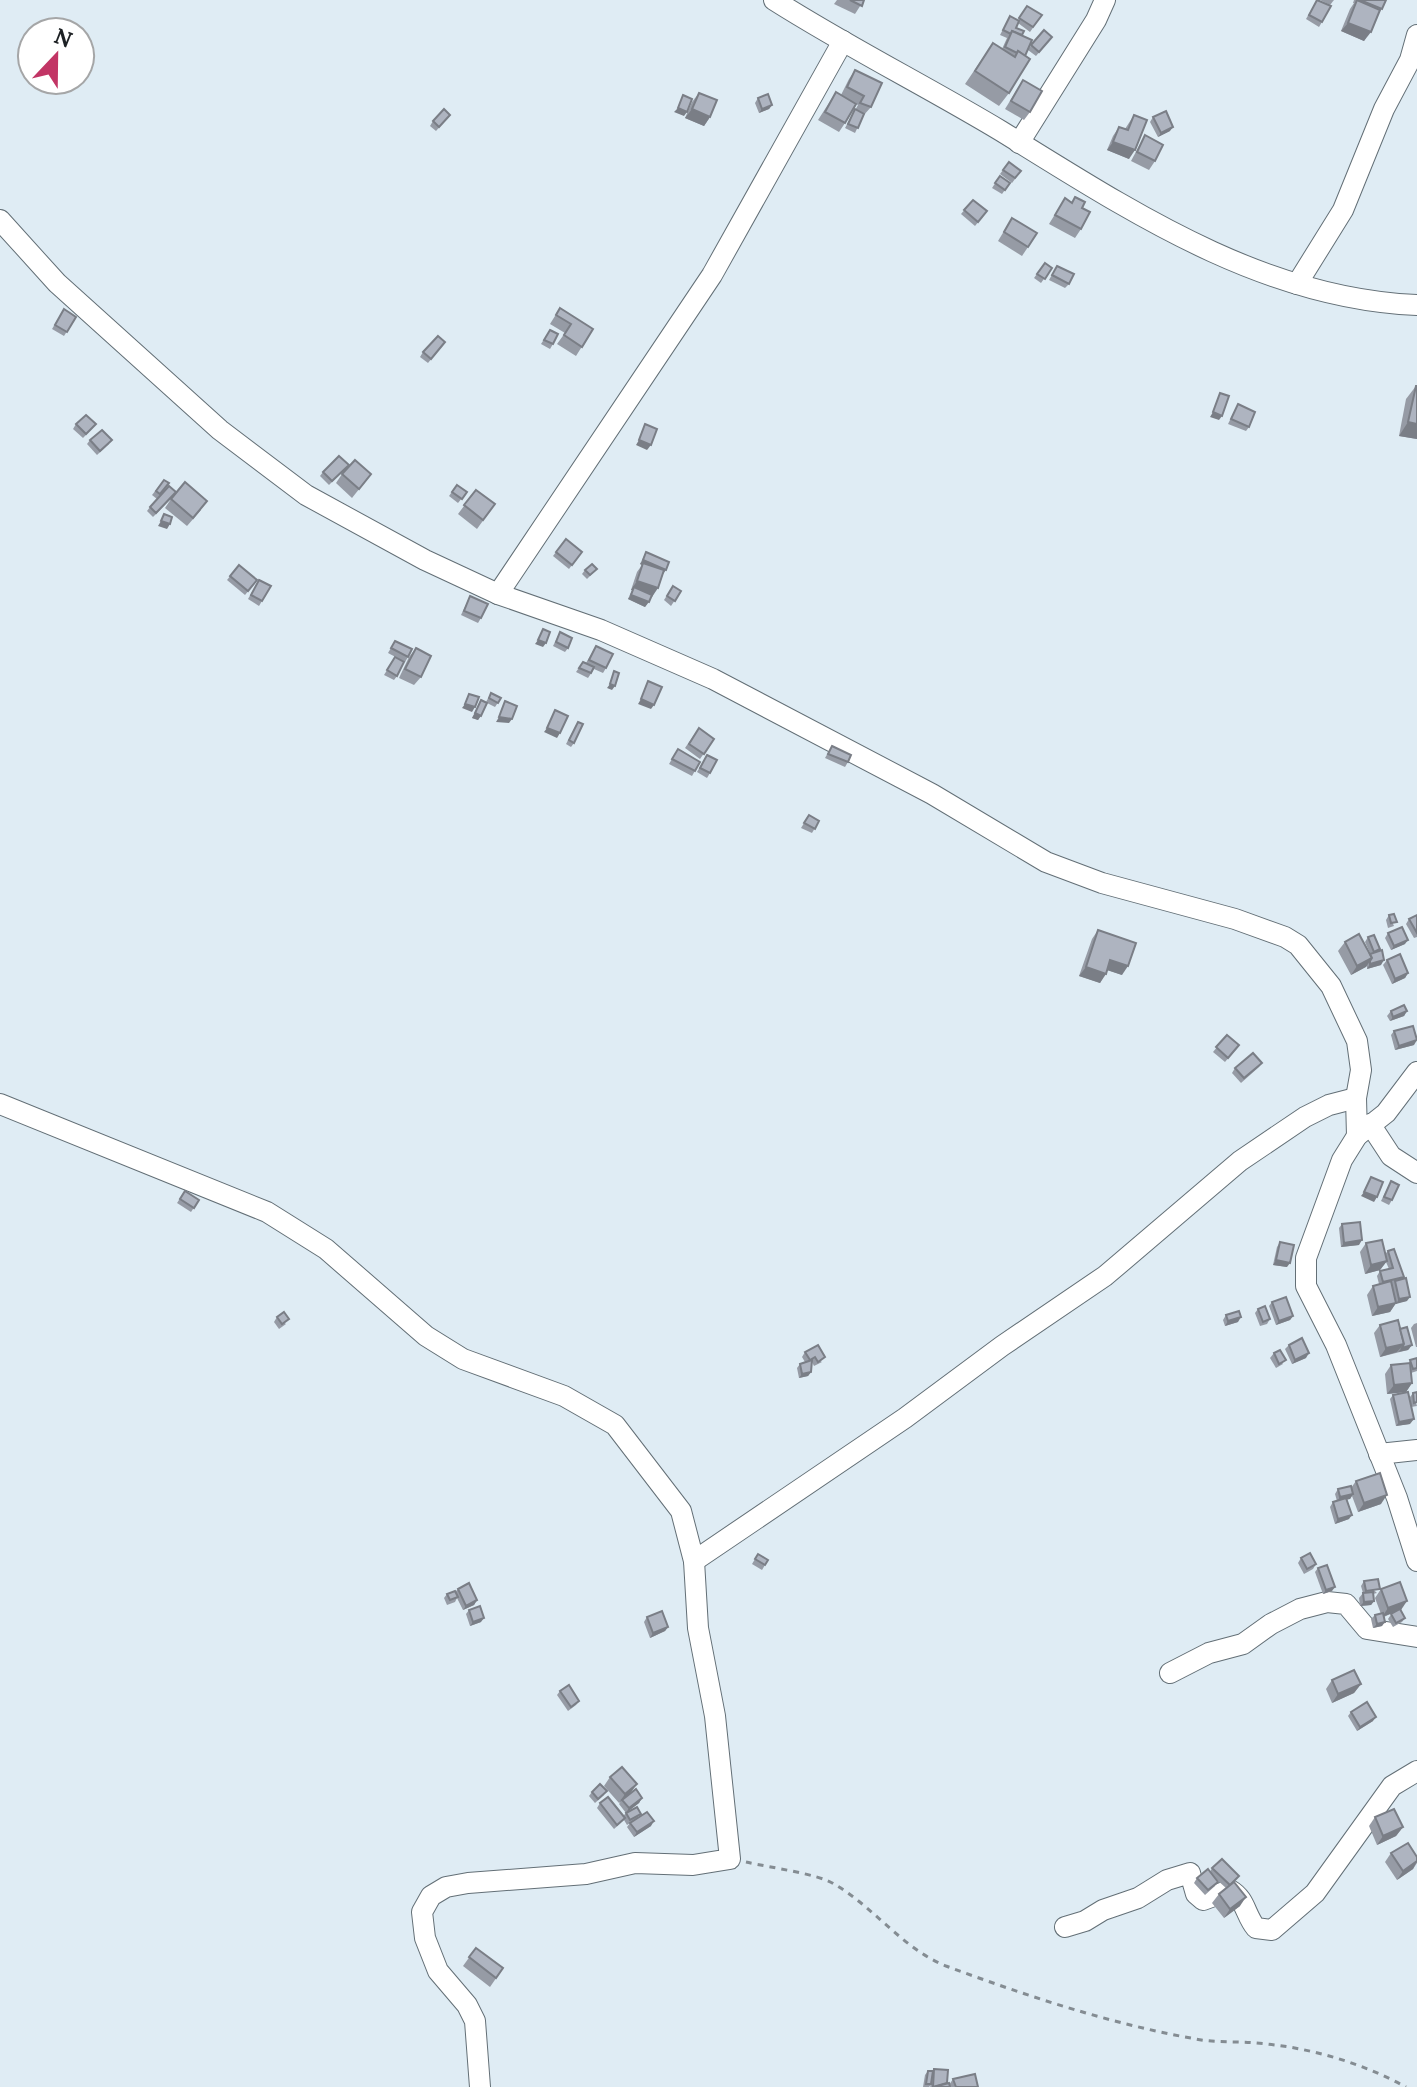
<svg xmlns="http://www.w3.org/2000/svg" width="1417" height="2087" font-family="Lora,serif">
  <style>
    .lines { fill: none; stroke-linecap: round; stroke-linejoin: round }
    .street-casing { stroke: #636f76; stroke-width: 22 }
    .path { stroke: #848c92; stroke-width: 3; stroke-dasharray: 6 6; stroke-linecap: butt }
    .street { stroke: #fff; stroke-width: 20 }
    .wall { fill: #969ba5 }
    .shaded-wall { fill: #7a7e86 }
    .building { fill: #aeb4c0; stroke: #7a7e86; stroke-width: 2 }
  </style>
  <rect width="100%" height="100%" fill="#dfecf4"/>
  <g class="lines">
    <g class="street-casing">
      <g id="street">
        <path d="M774,0c74,47 152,86 227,131 128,79 261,168 416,174"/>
        <polyline points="1019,143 1096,20 1105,0"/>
        <polyline points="0,220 57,283 220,430 306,495 425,560 498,594 601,630 713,679 932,794 1046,862 1102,883 1235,919 1285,937 1298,945 1331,986 1357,1041 1361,1070 1356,1098 1357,1136"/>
        <polyline points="1297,284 1343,210 1384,109 1410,60 1417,35"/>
        <polyline points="498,594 712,275 843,41"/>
        <polyline points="1417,1072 1386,1113 1357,1136 1342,1160 1306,1258 1306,1286 1336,1345 1397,1498 1417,1561"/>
        <polyline points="0,1104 267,1212 326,1249 426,1336 463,1359 564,1396 615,1425 681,1511 694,1561 698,1628 715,1716 730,1859 693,1865 635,1863 586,1874 468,1883 446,1887 431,1896 422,1912 425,1938 438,1971 467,2005 475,2021 480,2087"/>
        <polyline points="1370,1124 1391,1156 1417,1173"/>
        <polyline points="1379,1454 1417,1450"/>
        <polyline points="694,1561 905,1418 1002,1346 1105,1276 1240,1161 1305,1117 1329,1105 1356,1098"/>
        <polyline points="1170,1673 1209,1653 1243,1644 1271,1624 1300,1609 1327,1602 1346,1604 1367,1629 1417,1637"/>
        <path d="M1065,1927l20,-6 18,-11 35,-12 29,-18 23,-7 6,21 7,6 27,-10c16,9 15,25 26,38l16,2 43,-37 77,-107 25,-15"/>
      </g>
    </g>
    <path class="path" d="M746,1862c21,5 73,12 88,22 40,23 69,65 112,82 81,30 165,58 250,73 19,4 40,2 60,4 52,4 104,19 150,44"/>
    <use href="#street" class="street"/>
  </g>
  <g class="wall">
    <polygon points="837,0 864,0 855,14 834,4"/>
    <polygon points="1317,0 1322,22 1319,27 1306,19"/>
    <polygon points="1320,0 1334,0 1330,5"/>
    <polygon points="1354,0 1386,0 1364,41 1341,31 1350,9 1354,3 1353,3"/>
    <polygon points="1027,6 1042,15 1030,32 1018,23 1016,28 1022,35 1029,48 1044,30 1052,37 1036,56 1028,50 1009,93 999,106 965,84 993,43 1002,49 1007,38 1000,35 1010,16 1018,20"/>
    <polygon points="855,70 871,107 863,116 855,133 845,128 858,105 851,101 845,123 839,132 818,120 836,92 841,95 849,79"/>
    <polygon points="1023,80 1030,112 1024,120 1005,109"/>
    <polygon points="699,93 710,117 704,126 685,118 692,102"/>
    <polygon points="758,98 772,105 769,109 759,113 755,103"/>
    <polygon points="450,115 436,131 430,126 433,121"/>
    <polygon points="1134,115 1129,159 1107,150 1113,136 1119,127 1125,129"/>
    <polygon points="1153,117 1170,131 1158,137 1150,122"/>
    <polygon points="1145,135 1155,161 1149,170 1131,161"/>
    <polygon points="1009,162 1021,171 1012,183 1000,174"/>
    <polygon points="1000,176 1010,183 1002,194 992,188"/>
    <polygon points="1075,197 1082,208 1081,229 1075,238 1049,224 1065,198 1072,202"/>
    <polygon points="973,200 987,211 975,226 961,214"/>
    <polygon points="1012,218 1028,247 1022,256 998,241"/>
    <polygon points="1045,263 1052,268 1041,283 1034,278"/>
    <polygon points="1057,266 1069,284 1065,288 1049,280"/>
    <polygon points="560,308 593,329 576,356 557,344 565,333 550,324"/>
    <polygon points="64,309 76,317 64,336 52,329"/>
    <polygon points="550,330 553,344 550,349 541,344"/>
    <polygon points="445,342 428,363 420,357 423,352"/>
    <polygon points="1416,386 1417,439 1399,436 1406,399"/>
    <polygon points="1238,404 1249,427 1246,431 1228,424"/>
    <polygon points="76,424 96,424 83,438 73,429"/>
    <polygon points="90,440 109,444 97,455 87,444"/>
    <polygon points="349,465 329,485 320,476 323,472"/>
    <polygon points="342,474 371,474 352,498 336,483"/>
    <polygon points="164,480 169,483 157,499 152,495"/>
    <polygon points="457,485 467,492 458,503 449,496"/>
    <polygon points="476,490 495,504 477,529 458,514"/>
    <polygon points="173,497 153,517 147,511 150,507"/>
    <polygon points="171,499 201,510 187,526 165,508"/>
    <polygon points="566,539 582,552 569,569 553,556"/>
    <polygon points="646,552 663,574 645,607 628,599 632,590 631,590 637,572 642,565 640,564"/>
    <polygon points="239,565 257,580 245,595 227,580"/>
    <polygon points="597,569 587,579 582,574 585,570"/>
    <polygon points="259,580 271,586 259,606 248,599"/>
    <polygon points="673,586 681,591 671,606 664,600"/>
    <polygon points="470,596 481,618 478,623 461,615"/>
    <polygon points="560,632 568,648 565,652 553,646"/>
    <polygon points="395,641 408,657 405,662 388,653"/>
    <polygon points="596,646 606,668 603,673 594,669 588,678 576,672 583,662 586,663"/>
    <polygon points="416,648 421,677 414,685 399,678 409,657"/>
    <polygon points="392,662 397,676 394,680 384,675"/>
    <polygon points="491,693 501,698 495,707 487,703 478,720 472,718 481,700 486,702"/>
    <polygon points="578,722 574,743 571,747 566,744"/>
    <polygon points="699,728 714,739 700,759 685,748"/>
    <polygon points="832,746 848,762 845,767 825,758"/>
    <polygon points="678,749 700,762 692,776 669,764"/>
    <polygon points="707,755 710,773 707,778 697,772"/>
    <polygon points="809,815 819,821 812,833 801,828"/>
    <polygon points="1389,915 1394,926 1388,928 1386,920"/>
    <polygon points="1417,915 1417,937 1414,938 1406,924 1409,919"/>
    <polygon points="1098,930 1122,975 1107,970 1100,983 1079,976 1092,939"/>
    <polygon points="1388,933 1405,944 1391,950 1385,938"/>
    <polygon points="1368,937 1380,949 1378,951 1381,965 1367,969 1367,966 1351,975 1338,951 1345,942 1370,953 1365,942"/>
    <polygon points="1387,960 1408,973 1405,978 1392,984 1383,965"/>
    <polygon points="1391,1011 1407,1011 1404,1016 1390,1021 1387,1016"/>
    <polygon points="1394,1031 1414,1045 1395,1050 1391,1035"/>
    <polygon points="1227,1035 1239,1045 1225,1062 1213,1052"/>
    <polygon points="1262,1063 1259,1067 1241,1083 1232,1073 1235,1068"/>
    <polygon points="1391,1181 1392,1200 1389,1205 1381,1201"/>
    <polygon points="185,1191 199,1200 191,1212 177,1203"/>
    <polygon points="1342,1224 1359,1245 1341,1247 1339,1228"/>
    <polygon points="1280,1242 1287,1267 1273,1265 1277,1247"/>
    <polygon points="1366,1243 1385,1254 1388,1251 1402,1279 1407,1301 1396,1303 1390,1312 1372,1316 1367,1295 1373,1286 1379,1284 1377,1276 1380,1271 1389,1269 1386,1262 1380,1270 1365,1274 1360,1252"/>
    <polygon points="1272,1302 1293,1316 1290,1320 1276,1325 1269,1306"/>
    <polygon points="1258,1309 1270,1319 1267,1324 1260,1326 1255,1313"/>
    <polygon points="1226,1315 1238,1322 1225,1326 1223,1320"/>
    <polygon points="277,1317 286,1324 279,1329 274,1322"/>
    <polygon points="1417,1323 1417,1347 1416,1347 1411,1328 1414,1324"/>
    <polygon points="1380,1325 1400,1329 1412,1345 1408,1350 1380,1357 1374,1333"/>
    <polygon points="1289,1345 1306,1358 1292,1364 1285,1349"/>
    <polygon points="805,1352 822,1362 814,1366 812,1362 811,1372 808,1376 799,1378 797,1368 800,1364 805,1362 802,1357"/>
    <polygon points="1274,1353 1283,1364 1276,1368 1270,1358"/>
    <polygon points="1417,1358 1417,1371 1411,1373 1412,1383 1406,1392 1387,1394 1385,1374 1391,1365 1409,1363 1410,1360"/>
    <polygon points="1413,1393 1417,1406 1411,1407 1410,1397"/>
    <polygon points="1393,1395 1410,1424 1396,1426 1390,1399"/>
    <polygon points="1356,1481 1381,1504 1358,1512 1352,1496 1350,1499 1347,1499 1349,1519 1335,1524 1330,1507 1333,1502 1337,1501 1335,1494 1338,1489 1351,1488"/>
    <polygon points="758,1554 768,1560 762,1570 752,1564"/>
    <polygon points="1301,1558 1316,1564 1313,1569 1304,1574 1298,1563"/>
    <polygon points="1318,1568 1332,1591 1323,1594 1315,1572"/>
    <polygon points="1364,1581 1377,1593 1373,1594 1374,1601 1371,1605 1360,1606 1359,1598 1363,1593 1361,1586"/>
    <polygon points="458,1589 477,1600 474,1605 463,1610 457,1598 455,1602 447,1605 444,1598 447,1594 455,1592"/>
    <polygon points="1381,1589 1401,1610 1405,1618 1402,1622 1393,1627 1388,1619 1392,1613 1384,1617 1382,1626 1373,1628 1371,1619 1375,1615 1381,1614 1375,1598"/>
    <polygon points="469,1610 481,1622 470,1626 466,1614"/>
    <polygon points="647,1617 668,1627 665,1631 650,1638 644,1622"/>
    <polygon points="1332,1680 1361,1684 1354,1693 1332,1703 1326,1689"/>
    <polygon points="560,1691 579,1701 576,1705 568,1711 557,1695"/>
    <polygon points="1351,1712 1373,1721 1357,1731 1348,1716"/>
    <polygon points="610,1777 637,1784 631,1792 642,1798 639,1803 626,1813 619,1804 621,1801 619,1803 604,1786"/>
    <polygon points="592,1792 604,1795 595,1803 589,1796"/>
    <polygon points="600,1803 623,1816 626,1813 639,1817 651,1826 634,1837 627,1827 630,1823 627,1825 624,1820 614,1829 597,1808"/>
    <polygon points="1375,1817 1403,1827 1396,1836 1377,1845 1369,1826"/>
    <polygon points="1391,1853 1417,1857 1417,1863 1413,1869 1397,1880 1385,1862"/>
    <polygon points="1212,1868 1233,1883 1240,1906 1224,1918 1212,1903 1219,1894 1226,1888 1216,1879 1215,1886 1205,1895 1194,1883 1197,1878 1210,1872"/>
    <polygon points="476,1948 503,1968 490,1987 463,1966"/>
    <polygon points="934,2069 949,2085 953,2079 978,2087 930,2087 931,2085 929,2087 923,2087 925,2075 928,2071 933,2071"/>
  </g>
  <g class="shaded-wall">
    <polygon points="1348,23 1371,32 1364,41 1341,31"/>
    <polygon points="772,105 769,109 759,113 762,109"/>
    <polygon points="678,108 687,112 684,116 674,112"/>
    <polygon points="692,109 710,117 704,126 685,118"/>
    <polygon points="1173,127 1170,131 1158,137 1161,133"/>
    <polygon points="1113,142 1135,150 1129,159 1107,150"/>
    <polygon points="1213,412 1222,416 1219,420 1210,417"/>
    <polygon points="1408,422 1417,424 1417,439 1399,436"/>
    <polygon points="639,440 651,445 647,450 636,445"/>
    <polygon points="161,521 170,524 167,529 158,526"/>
    <polygon points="643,560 666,570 663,574 640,564"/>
    <polygon points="637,581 658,588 652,597 633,591 634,587 632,590 631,590"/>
    <polygon points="631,595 649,602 645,607 628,599"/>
    <polygon points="538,640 546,643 543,647 535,644"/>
    <polygon points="610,684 615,686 612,690 607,688"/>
    <polygon points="641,699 654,705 651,709 638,704"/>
    <polygon points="465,704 475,707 472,712 462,708"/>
    <polygon points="475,713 481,716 478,720 472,718"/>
    <polygon points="499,717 512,719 509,723 496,722"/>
    <polygon points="547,728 560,733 557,738 544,732"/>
    <polygon points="1408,940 1405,944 1391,950 1394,946"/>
    <polygon points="1372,958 1366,967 1351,975 1357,966"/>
    <polygon points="1110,960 1128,966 1122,975 1104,969"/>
    <polygon points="1384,960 1381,965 1367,969 1370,964"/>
    <polygon points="1086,967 1106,974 1100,983 1079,976"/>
    <polygon points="1408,973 1405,978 1392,984 1395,979"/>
    <polygon points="1407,1011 1404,1016 1390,1021 1393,1017"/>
    <polygon points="1417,1040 1414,1045 1395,1050 1399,1046"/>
    <polygon points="1364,1192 1377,1197 1374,1202 1361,1196"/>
    <polygon points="1362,1240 1359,1245 1341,1247 1344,1243"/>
    <polygon points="1276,1260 1290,1263 1287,1267 1273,1265"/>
    <polygon points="1387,1261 1380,1270 1365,1274 1371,1265"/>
    <polygon points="1410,1297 1407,1301 1396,1304 1399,1299"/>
    <polygon points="1396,1303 1390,1312 1372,1316 1378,1307"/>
    <polygon points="1293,1316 1290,1320 1276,1325 1279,1321"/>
    <polygon points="1241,1317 1238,1322 1225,1326 1228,1321"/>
    <polygon points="1404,1344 1397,1352 1380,1357 1386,1348"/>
    <polygon points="1412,1345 1408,1350 1398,1352 1402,1348"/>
    <polygon points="1309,1353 1306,1358 1292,1364 1295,1360"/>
    <polygon points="811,1372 808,1376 799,1378 802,1374"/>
    <polygon points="1412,1383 1406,1392 1387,1394 1394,1385"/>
    <polygon points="1414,1419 1410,1424 1396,1426 1399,1422"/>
    <polygon points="1353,1494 1350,1499 1337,1502 1340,1497"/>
    <polygon points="1387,1495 1381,1504 1358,1512 1364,1503"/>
    <polygon points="1352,1515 1349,1519 1335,1524 1338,1519"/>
    <polygon points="1335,1587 1332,1591 1323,1594 1326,1590"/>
    <polygon points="477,1600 474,1605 463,1610 466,1606"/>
    <polygon points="1374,1601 1371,1605 1360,1606 1364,1602"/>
    <polygon points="1407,1601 1401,1610 1382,1617 1388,1608"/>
    <polygon points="484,1618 481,1622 470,1626 473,1622"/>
    <polygon points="1385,1622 1382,1626 1373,1628 1377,1624"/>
    <polygon points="668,1627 665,1631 650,1638 653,1633"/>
    <polygon points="1361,1684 1354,1693 1332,1703 1338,1694"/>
    <polygon points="1376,1717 1373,1721 1357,1731 1360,1727"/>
    <polygon points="637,1784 631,1792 619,1803 625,1794"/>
    <polygon points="642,1798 639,1803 626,1813 629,1808"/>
    <polygon points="654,1821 651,1826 634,1837 637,1832"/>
    <polygon points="1403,1827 1396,1836 1377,1845 1383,1836"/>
    <polygon points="1417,1861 1413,1869 1397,1880 1403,1871"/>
    <polygon points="1246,1897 1240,1906 1224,1918 1230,1909"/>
  </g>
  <g class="building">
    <polygon points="850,0 864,0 862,6"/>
    <polygon points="1317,0 1331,6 1322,22 1309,15"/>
    <polygon points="1357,0 1380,10 1371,32 1348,23"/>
    <polygon points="1360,0 1386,0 1382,9"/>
    <polygon points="1027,6 1042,15 1033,27 1019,18"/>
    <polygon points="1010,16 1019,21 1016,28 1024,31 1022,35 1012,31 1011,34 1003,30"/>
    <polygon points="1044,30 1052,37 1039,52 1031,45"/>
    <polygon points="1012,31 1032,40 1025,56 1018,51 1017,53 1005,47"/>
    <polygon points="993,43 1015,57 1018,51 1030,59 1009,93 975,71"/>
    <polygon points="855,70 882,83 871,107 860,103 864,96 847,87"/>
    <polygon points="1023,80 1042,91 1030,112 1011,101"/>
    <polygon points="836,92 856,104 845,123 825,112"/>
    <polygon points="699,93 717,100 710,117 692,109"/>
    <polygon points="768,94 772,105 762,109 758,98"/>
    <polygon points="683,95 692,99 687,112 678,108"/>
    <polygon points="444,109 450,115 439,127 433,121"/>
    <polygon points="855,109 864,114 858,128 848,124"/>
    <polygon points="1166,111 1173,127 1161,133 1153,117"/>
    <polygon points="1134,115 1147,120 1135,150 1113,142 1119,127 1128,130"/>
    <polygon points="1145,135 1163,145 1155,161 1137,152"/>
    <polygon points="1009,162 1021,171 1015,178 1003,170"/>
    <polygon points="1000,176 1010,183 1005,190 995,183"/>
    <polygon points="1075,197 1085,202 1082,208 1090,212 1081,229 1055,215 1065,198 1072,203"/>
    <polygon points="973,200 987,211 978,222 964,210"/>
    <polygon points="1012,218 1037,233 1028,247 1004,232"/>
    <polygon points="1045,263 1052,268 1045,279 1037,274"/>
    <polygon points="1057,266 1074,274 1069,284 1052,275"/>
    <polygon points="560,308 593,329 582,347 564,335 571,324 556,315"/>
    <polygon points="64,309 76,317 67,332 55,325"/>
    <polygon points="550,330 558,334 553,344 544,340"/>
    <polygon points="438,336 445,342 431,359 423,352"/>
    <polygon points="1416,386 1417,386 1417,424 1408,422"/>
    <polygon points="1220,393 1229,396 1222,416 1213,412"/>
    <polygon points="1238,404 1255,412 1249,427 1231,419"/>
    <polygon points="86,415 96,424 86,434 76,424"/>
    <polygon points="645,424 657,429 651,445 639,440"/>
    <polygon points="102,430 112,440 100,451 90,440"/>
    <polygon points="339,456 349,465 332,481 323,472"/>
    <polygon points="355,460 371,474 359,489 342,474"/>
    <polygon points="164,480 169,483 160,494 156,491"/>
    <polygon points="185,482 207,501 193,518 171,499"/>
    <polygon points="457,485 467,492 462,499 452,492"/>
    <polygon points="169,486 176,492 156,513 150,507"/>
    <polygon points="476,490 495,504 483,520 464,505"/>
    <polygon points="164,514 172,517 170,524 161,521"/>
    <polygon points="566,539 582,552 572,565 556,552"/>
    <polygon points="646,552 669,562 666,570 643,560"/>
    <polygon points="643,563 664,570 658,588 637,581"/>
    <polygon points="592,564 597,569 590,575 585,570"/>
    <polygon points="239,565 257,580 248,591 230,576"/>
    <polygon points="259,580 271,586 262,601 251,595"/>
    <polygon points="673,586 681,591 675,601 667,596"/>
    <polygon points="634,587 652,595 649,602 631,595"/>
    <polygon points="470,596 488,604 481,618 464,611"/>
    <polygon points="543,629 550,632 546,643 538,640"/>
    <polygon points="560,632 572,638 568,648 556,642"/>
    <polygon points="395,641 412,649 408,657 391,648"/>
    <polygon points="596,646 613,654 606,668 589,660"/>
    <polygon points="416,648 431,656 421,677 405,669"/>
    <polygon points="395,657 404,662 397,676 387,670"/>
    <polygon points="583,662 594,667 591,673 579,668"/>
    <polygon points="614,671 619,673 615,686 610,684"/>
    <polygon points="648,681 662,687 654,705 641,699"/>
    <polygon points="491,693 501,698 498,703 489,698"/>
    <polygon points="469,694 479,697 475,707 465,704"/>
    <polygon points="481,700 487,703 481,716 475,713"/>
    <polygon points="505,701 517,706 512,719 499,717"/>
    <polygon points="555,710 568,716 560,733 547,728"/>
    <polygon points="578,722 583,724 574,743 569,740"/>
    <polygon points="699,728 714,739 704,754 689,744"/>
    <polygon points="832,746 851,755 848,762 828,754"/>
    <polygon points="678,749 700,762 695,771 672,759"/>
    <polygon points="707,755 717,760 710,773 700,768"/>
    <polygon points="809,815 819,821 815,829 804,823"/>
    <polygon points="1394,914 1397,922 1391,923 1389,915"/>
    <polygon points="1417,915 1417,933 1409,919"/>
    <polygon points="1402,927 1408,940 1394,946 1388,933"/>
    <polygon points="1098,930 1136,943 1128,966 1110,960 1106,974 1086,967"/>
    <polygon points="1359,934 1372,958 1357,966 1345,942"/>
    <polygon points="1374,935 1380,949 1374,952 1368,937"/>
    <polygon points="1382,950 1384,960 1370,964 1370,961 1372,958 1370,954"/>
    <polygon points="1400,954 1408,973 1395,979 1387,960"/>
    <polygon points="1404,1005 1407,1011 1393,1017 1391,1011"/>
    <polygon points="1413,1026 1417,1040 1399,1046 1394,1031"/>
    <polygon points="1227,1035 1239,1045 1228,1058 1216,1047"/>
    <polygon points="1253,1053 1262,1063 1244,1078 1235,1068"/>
    <polygon points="1371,1177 1383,1182 1377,1197 1364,1192"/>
    <polygon points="1391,1181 1399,1185 1392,1200 1384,1197"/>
    <polygon points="185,1191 199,1200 194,1208 180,1199"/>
    <polygon points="1360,1222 1362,1240 1344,1243 1342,1224"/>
    <polygon points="1382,1240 1387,1261 1371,1265 1366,1243"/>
    <polygon points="1280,1242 1294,1245 1290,1263 1276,1260"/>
    <polygon points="1394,1249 1404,1277 1383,1282 1380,1271 1393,1268 1388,1251"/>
    <polygon points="1406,1278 1410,1297 1399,1299 1395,1281"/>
    <polygon points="1391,1281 1396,1303 1378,1307 1373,1286"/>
    <polygon points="1286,1297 1293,1316 1279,1321 1272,1302"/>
    <polygon points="1265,1306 1270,1319 1263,1322 1258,1309"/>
    <polygon points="1239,1311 1241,1317 1228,1321 1226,1315"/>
    <polygon points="284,1312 289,1319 282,1324 277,1317"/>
    <polygon points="1398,1320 1404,1344 1386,1348 1380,1325"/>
    <polygon points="1407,1327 1412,1345 1402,1348 1404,1344 1400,1329"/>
    <polygon points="1302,1338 1309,1353 1295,1360 1289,1345"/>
    <polygon points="818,1345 825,1357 818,1362 815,1357 810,1360 805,1352"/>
    <polygon points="1280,1350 1286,1360 1279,1364 1274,1353"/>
    <polygon points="1417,1358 1417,1368 1413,1369 1410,1360"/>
    <polygon points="812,1360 811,1372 802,1374 800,1364"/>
    <polygon points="1410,1363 1412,1383 1394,1385 1391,1365"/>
    <polygon points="1408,1392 1414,1419 1399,1422 1393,1395"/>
    <polygon points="1417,1392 1417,1402 1414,1403 1413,1393"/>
    <polygon points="1380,1473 1387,1495 1364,1503 1356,1481"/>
    <polygon points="1351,1486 1353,1494 1340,1497 1338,1489"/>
    <polygon points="1346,1498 1352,1515 1338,1519 1333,1502"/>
    <polygon points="1310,1553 1316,1564 1307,1569 1301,1558"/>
    <polygon points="758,1554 768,1560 765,1565 755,1559"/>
    <polygon points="1327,1565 1335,1587 1326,1590 1318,1568"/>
    <polygon points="1378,1579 1380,1589 1366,1591 1364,1581"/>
    <polygon points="1400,1582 1407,1601 1388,1608 1381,1589"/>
    <polygon points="469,1583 477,1600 466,1606 458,1589"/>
    <polygon points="455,1591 458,1597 450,1600 447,1594"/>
    <polygon points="1373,1592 1374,1601 1364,1602 1363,1593"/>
    <polygon points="480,1606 484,1618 473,1622 469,1610"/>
    <polygon points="1400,1609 1405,1618 1396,1623 1391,1614"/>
    <polygon points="662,1611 668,1627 653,1633 647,1617"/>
    <polygon points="1383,1613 1385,1622 1377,1624 1375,1615"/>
    <polygon points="1354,1670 1361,1684 1338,1694 1332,1680"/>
    <polygon points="569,1685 579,1701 571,1707 560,1691"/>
    <polygon points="1367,1702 1376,1717 1360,1727 1351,1712"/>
    <polygon points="622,1767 637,1784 625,1794 610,1777"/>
    <polygon points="600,1784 607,1791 598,1799 592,1792"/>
    <polygon points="636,1789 642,1798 629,1808 622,1800"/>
    <polygon points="608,1797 625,1818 617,1825 600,1803"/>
    <polygon points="637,1807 641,1814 630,1820 626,1813"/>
    <polygon points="1394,1809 1403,1827 1383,1836 1375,1817"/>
    <polygon points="647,1812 654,1821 637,1832 630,1823"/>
    <polygon points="1408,1843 1417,1857 1417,1861 1403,1871 1391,1853"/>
    <polygon points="1222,1859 1239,1876 1230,1885 1212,1868"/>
    <polygon points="1208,1869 1218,1882 1208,1890 1197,1878"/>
    <polygon points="1234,1882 1246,1897 1230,1909 1219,1894"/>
    <polygon points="476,1948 503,1968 496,1978 469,1957"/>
    <polygon points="934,2069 948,2070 947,2083 933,2087"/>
    <polygon points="928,2071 933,2071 931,2084 926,2084"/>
    <polygon points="975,2074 978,2087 956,2087 953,2079"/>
    <polygon points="949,2083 950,2087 934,2087"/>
  </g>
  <g transform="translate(56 56) rotate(22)"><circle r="38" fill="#ffffff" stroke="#a5a6a7" stroke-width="2"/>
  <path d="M0-6L14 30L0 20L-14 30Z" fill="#c23565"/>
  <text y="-12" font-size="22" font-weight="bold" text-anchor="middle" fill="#1d2124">N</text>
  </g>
</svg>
